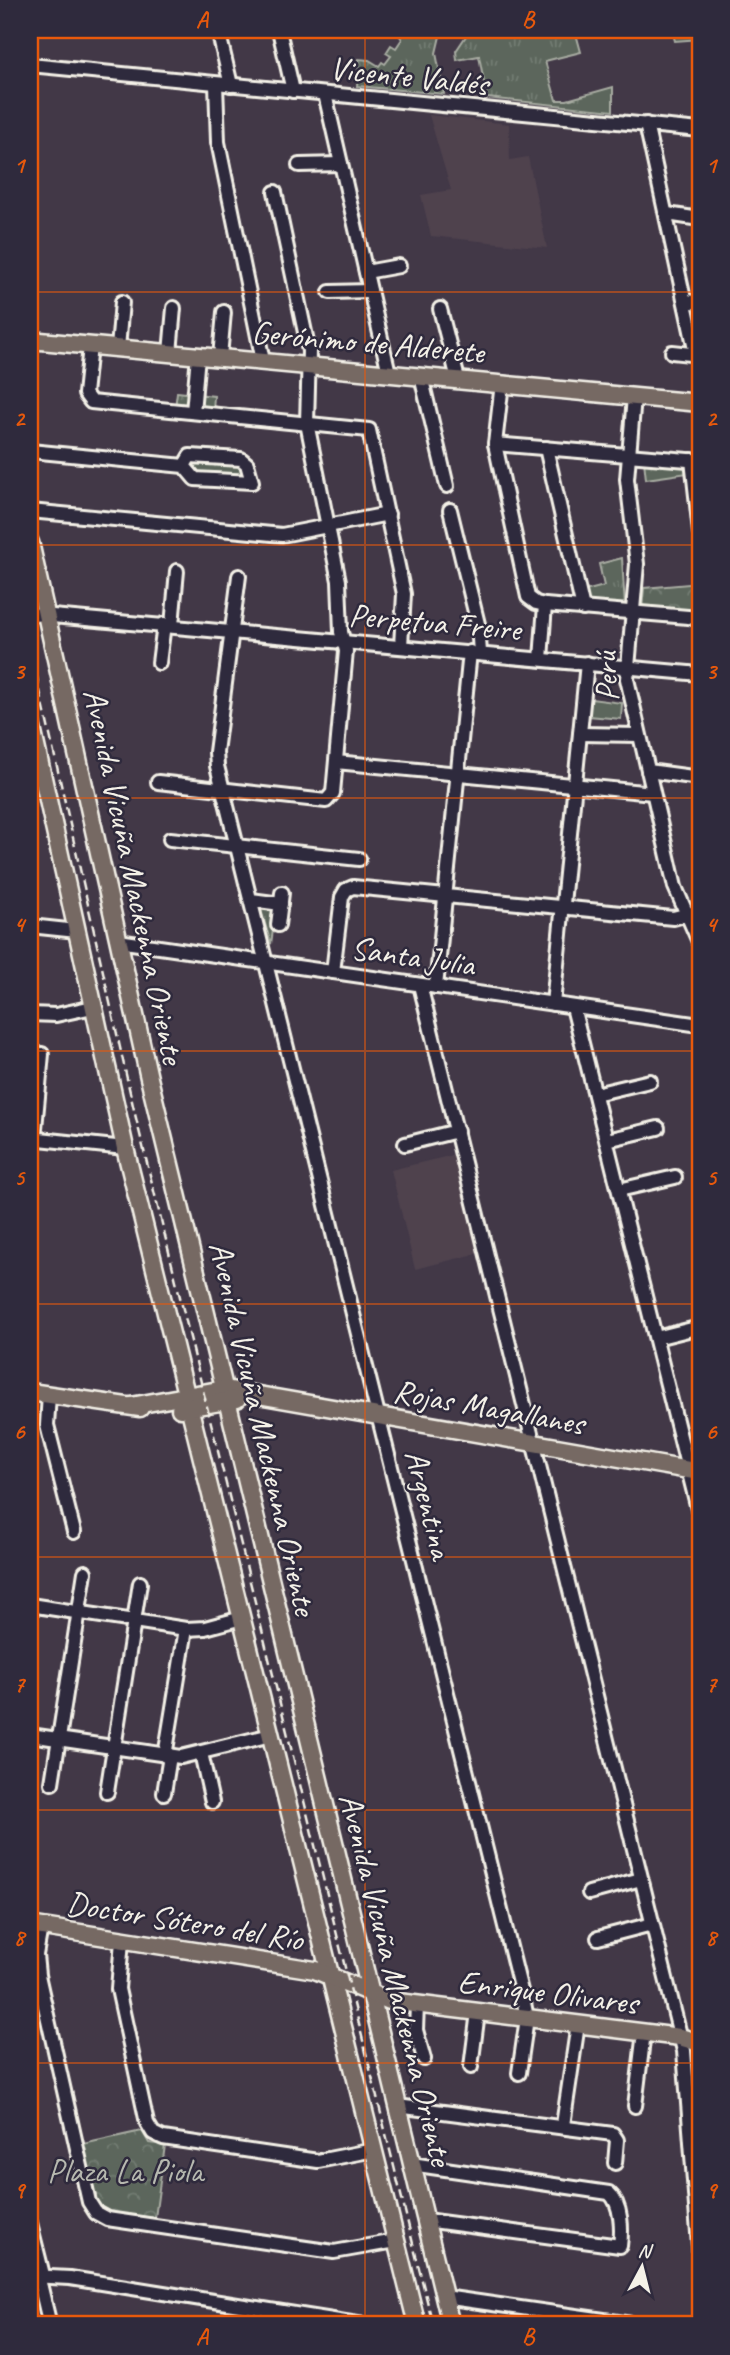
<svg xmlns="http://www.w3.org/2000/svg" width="730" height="2355" font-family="Caveat,sans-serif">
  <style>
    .built { fill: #4f424e }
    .grass { fill: url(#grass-tufts); stroke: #a8aca2; stroke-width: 2 }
    .forest { fill: url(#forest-crowns); stroke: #a8aca2; stroke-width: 2 }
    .pitch { fill: #5b665b; stroke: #a8aca2; stroke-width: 2 }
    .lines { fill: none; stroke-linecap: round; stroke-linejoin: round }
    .minor-casing { stroke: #f4f1e8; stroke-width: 18 }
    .major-casing { stroke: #f4f1e8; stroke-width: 21 }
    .minor { stroke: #2f2a3d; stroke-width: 12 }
    .major { stroke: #766964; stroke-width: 16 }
    .rail { stroke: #f4f1e8; stroke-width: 2.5; stroke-dasharray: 10 5; stroke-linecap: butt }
    .grid { fill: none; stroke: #e8590c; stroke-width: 2; stroke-opacity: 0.55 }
    .labels { text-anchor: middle; stroke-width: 5; stroke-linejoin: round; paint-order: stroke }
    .street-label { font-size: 33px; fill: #f4f1e8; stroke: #2f2a3d }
    .park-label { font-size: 33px; fill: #b7b9b0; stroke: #2f2a3d }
    .neatline { fill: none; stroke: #e8590c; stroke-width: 2.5 }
    .grid-label { font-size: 23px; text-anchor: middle; font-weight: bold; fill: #e8590c }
  </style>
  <defs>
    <pattern id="grass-tufts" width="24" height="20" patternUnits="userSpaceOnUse" patternTransform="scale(1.75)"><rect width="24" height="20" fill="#5b665b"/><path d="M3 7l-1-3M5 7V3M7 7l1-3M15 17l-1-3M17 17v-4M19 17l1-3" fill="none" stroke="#737c73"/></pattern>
    <pattern id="forest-crowns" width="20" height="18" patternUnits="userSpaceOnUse" patternTransform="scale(1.75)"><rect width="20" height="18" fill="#5b665b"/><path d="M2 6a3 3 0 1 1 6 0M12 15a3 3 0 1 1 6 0" fill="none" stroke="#737c73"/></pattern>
  </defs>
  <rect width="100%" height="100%" fill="#423847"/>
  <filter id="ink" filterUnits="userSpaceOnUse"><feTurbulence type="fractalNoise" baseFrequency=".0143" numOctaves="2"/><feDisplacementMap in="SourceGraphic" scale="14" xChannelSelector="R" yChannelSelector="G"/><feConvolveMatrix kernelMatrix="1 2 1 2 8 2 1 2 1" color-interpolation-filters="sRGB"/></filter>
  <g filter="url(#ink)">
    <g class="built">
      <polygon points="429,115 509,124 510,160 528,157 547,248 431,236 421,195 451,190"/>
      <polygon points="453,1155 479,1253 415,1269 391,1170"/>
    </g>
    <g class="grass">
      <polygon points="395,30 456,30 441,32 436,53 444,94 357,86 359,59 369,60 379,66 382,62 385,64 391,56 386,53 391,45 396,48 402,39"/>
      <polygon points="470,30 575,30 581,52 545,61 556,100 567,100 613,87 613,111 487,98 479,56 457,60 456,51"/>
      <polygon points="672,30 700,30 700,39 675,41"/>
      <polygon points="177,392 214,396 213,411 175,408"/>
      <polygon points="193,459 241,462 246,475 245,480 195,475 190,471"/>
      <polygon points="622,558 625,607 587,606 585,591 604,586 599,564"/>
      <polygon points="259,903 276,909 271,944"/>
    </g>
    <g class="forest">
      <polygon points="644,461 687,463 688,473 646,479"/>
      <polygon points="700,583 700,613 642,610 644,588"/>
      <polygon points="142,2131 149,2143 165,2145 155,2218 107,2212 97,2202 83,2144"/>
      <polygon points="244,2314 283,2319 282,2325 242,2325"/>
    </g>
    <polygon class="pitch" points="591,699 622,703 621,719 589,716"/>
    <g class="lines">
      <g class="minor-casing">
        <g id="minor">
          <polyline points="218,30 231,85"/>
          <polyline points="279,30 293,91"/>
          <polyline points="30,65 700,130"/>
          <polyline points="216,84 218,142 263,361"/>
          <polyline points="325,94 389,373"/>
          <polyline points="646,124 696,354"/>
          <polyline points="299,165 341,164"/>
          <polyline points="667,214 700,219"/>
          <polyline points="366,272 399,266"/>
          <polyline points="330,292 370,291"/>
          <polyline points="686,301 700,303"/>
          <polyline points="440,309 458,379"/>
          <polyline points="90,346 85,394 91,402 369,430 404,594 401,646"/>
          <polyline points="118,348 122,302"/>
          <polyline points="672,352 700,355"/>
          <polyline points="170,353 174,308"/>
          <polyline points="220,357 224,312"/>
          <polyline points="421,376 447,486"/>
          <polyline points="502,383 495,444 528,597 536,603 545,605 700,618"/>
          <polyline points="634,397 627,479 637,564 627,679 675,887 700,944"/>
          <polyline points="193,412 198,355"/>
          <polyline points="495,444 700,461"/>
          <polyline points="546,448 583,609"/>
          <polyline points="30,451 184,466 190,456 241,459 247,464 252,482 195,479 184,466"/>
          <polyline points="692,460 700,532"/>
          <polyline points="450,510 478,624 480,653"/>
          <polyline points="30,511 282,535 388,514"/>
          <polyline points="239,576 216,752 217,766 524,2003 527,2018 519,2073"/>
          <polyline points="30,614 700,674"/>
          <polyline points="172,625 177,571"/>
          <polyline points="541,659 545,605"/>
          <polyline points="159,663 164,624"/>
          <polyline points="580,734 639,735"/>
          <polyline points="336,762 653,793"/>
          <polyline points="648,771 700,778"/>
          <polyline points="158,782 326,801 333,793 346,651 341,632 339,581 307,423 309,351 275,192"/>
          <polyline points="170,839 359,859"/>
          <polyline points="251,900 281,904"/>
          <polyline points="278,925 282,893"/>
          <polyline points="30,926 77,931"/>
          <polyline points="118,941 700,1025"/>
          <polyline points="333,972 342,897 346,890 353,887 673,918 700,911"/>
          <polyline points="420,985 684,2051 700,2259"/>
          <polyline points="436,987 470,652"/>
          <polyline points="553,1004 587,663"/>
          <polyline points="573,1007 700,1517"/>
          <polyline points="30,1014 56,1015 93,1007"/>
          <polyline points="595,1094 650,1081"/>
          <polyline points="30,1138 125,1148"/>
          <polyline points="34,1139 42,1054"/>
          <polyline points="607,1140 658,1128"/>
          <polyline points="405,1144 457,1131"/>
          <polyline points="619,1190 675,1177"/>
          <polyline points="656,1338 700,1327"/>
          <polyline points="49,1395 47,1425 74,1532"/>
          <polyline points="30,1605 186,1629 205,1628 242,1618"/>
          <polyline points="30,1735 181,1757 271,1735"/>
          <polyline points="201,1753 212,1802"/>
          <polyline points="165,1756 186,1629"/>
          <polyline points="52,1783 85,1572"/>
          <polyline points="107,1792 140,1583"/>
          <polyline points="164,1793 170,1756"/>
          <polyline points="589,1893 641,1879"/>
          <polyline points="41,1927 36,1955 38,1975 89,2202 96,2213 107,2219 334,2252 396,2241"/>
          <polyline points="598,1938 652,1924"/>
          <polyline points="122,1940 118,1989 147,2123 153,2133 163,2138 318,2161 374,2150"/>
          <polyline points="417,2005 416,2030 424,2059"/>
          <polyline points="471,2067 478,2012"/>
          <polyline points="397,2106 613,2134 617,2140 615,2163"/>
          <polyline points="635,2106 644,2032"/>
          <polyline points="563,2125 578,2024"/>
          <path d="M411,2164l198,29c13,11 13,37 11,53l-195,-26"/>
          <polyline points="30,2223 43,2275"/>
          <polyline points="38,2275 50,2325"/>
          <polyline points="30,2276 70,2278 364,2325"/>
          <polyline points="444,2297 639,2325"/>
        </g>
      </g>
      <g class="major-casing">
        <g id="major">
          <polyline points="30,340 700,403"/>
          <polyline points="30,542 149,1078 451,2325"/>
          <polyline points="30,719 125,1148 417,2325"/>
          <polyline points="30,1392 140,1408"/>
          <polyline points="131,1406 224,1389 700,1472"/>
          <polyline points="180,1409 237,1399"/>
          <polyline points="30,1925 315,1970 390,2001 680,2037 700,2043"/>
        </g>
      </g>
      <use href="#minor" class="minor"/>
      <use href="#major" class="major"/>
      <polyline class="rail" points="30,646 134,1110 433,2325"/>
    </g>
  </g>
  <path class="grid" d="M365,30v2295M30,292h670M30,545h670M30,798h670M30,1051h670M30,1304h670M30,1557h670M30,1810h670M30,2063h670"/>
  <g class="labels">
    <g class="street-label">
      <text transform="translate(409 75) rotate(6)" y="12">Vicente Valdés</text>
      <text transform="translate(368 341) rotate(5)" y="12">Gerónimo de Alderete</text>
      <text transform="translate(435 621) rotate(5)" y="12">Perpetua Freire</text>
      <text transform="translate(605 677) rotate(-93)" y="12">Perú</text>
      <text transform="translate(135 876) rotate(78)" y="12">Avenida Vicuña Mackenna Oriente</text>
      <text transform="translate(413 955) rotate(8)" y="12">Santa Julia</text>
      <text transform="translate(489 1406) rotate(10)" y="12">Rojas Magallanes</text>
      <text transform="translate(264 1428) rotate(77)" y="12">Avenida Vicuña Mackenna Oriente</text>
      <text transform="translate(430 1504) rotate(76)" y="12">Argentina</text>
      <text transform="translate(185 1920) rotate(9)" y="12">Doctor Sótero del Río</text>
      <text transform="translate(397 1979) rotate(76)" y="12">Avenida Vicuña Mackenna Oriente</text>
      <text transform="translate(548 1991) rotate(7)" y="12">Enrique Olivares</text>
    </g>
    <g class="park-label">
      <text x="125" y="2182">Plaza La Piola</text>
    </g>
  </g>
  <rect width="730" height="2355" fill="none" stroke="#2f2a3d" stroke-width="77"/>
  <g transform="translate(642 2267) rotate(7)" stroke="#2f2a3d" stroke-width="5" paint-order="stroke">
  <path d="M0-5L12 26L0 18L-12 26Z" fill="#f4f1e8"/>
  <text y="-10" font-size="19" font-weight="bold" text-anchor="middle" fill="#f4f1e8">N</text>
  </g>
  <rect x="38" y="38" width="654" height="2278" class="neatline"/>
  <g class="grid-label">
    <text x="202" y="27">A</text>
    <text x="528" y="27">B</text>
    <text x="19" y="173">1</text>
    <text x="711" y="173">1</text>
    <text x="19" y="426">2</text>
    <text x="711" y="426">2</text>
    <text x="19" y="679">3</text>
    <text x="711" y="679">3</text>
    <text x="19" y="932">4</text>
    <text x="711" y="932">4</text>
    <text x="19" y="1185">5</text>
    <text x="711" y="1185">5</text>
    <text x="19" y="1439">6</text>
    <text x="711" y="1439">6</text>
    <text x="19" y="1692">7</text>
    <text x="711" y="1692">7</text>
    <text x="19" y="1945">8</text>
    <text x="711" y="1945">8</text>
    <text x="19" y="2198">9</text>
    <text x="711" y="2198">9</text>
    <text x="202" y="2344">A</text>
    <text x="528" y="2344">B</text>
  </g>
</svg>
